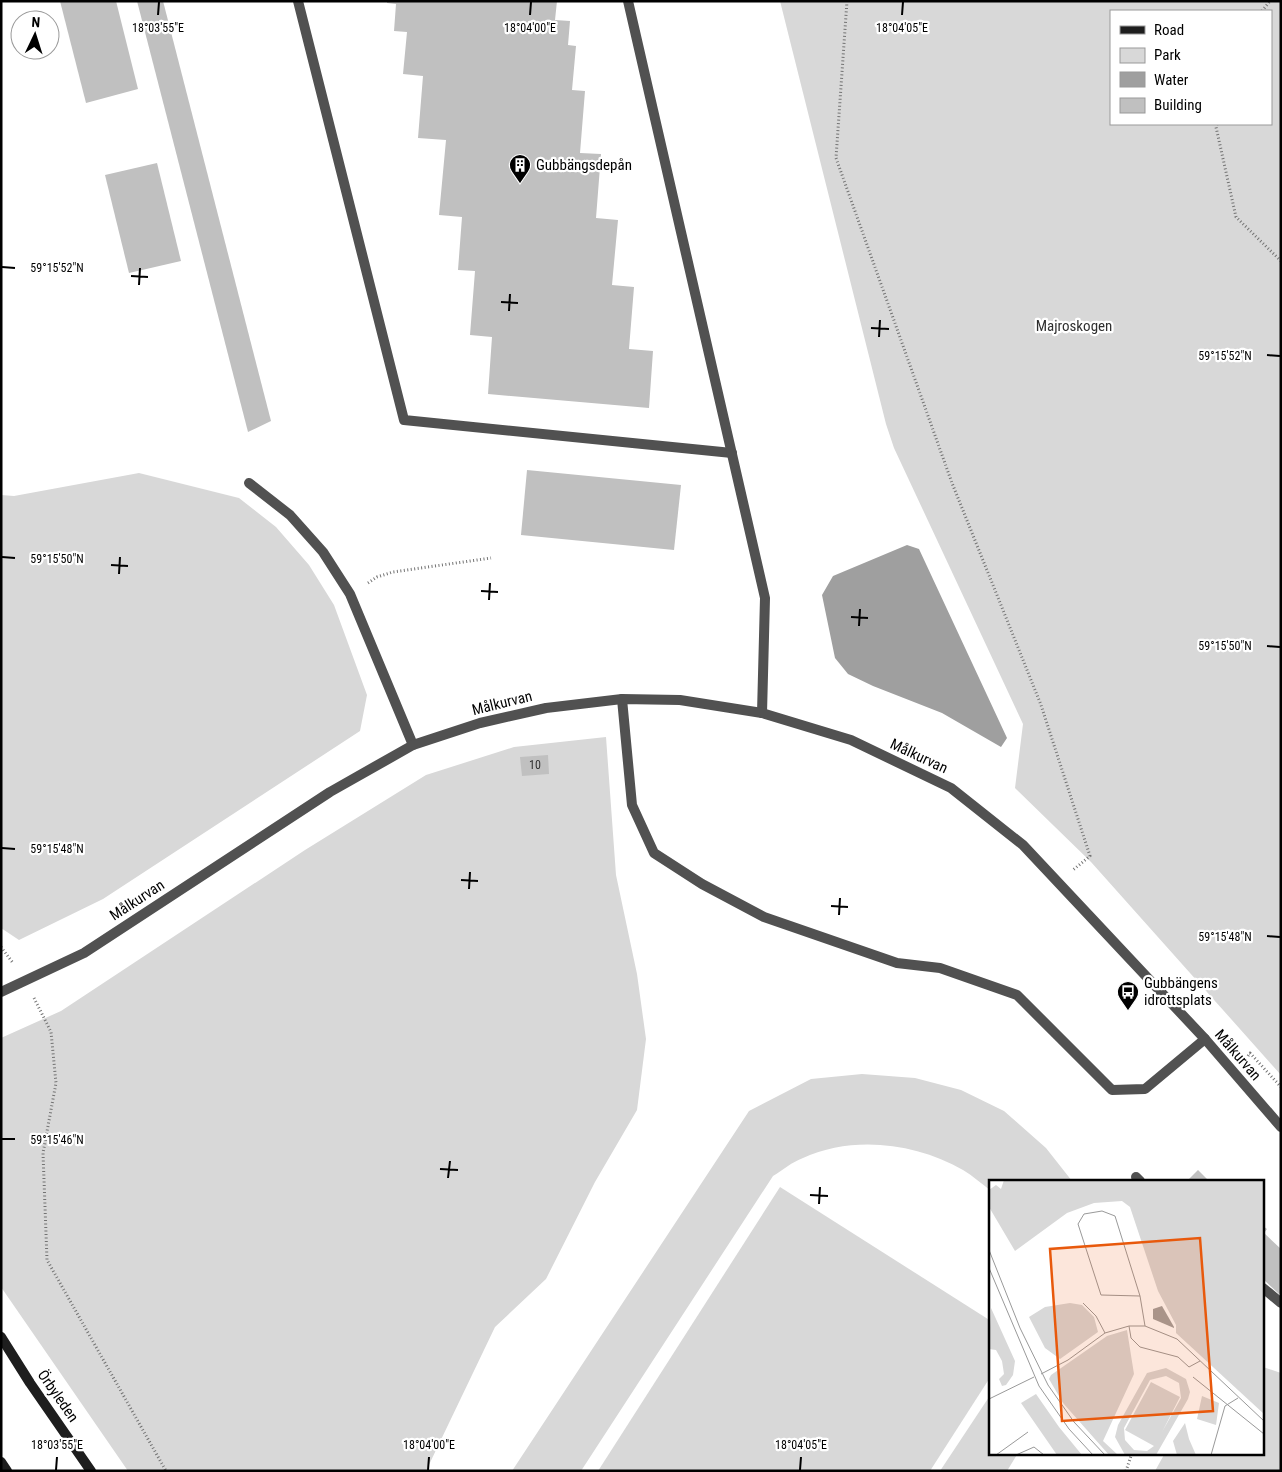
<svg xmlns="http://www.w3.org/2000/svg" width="1282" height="1472" font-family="'Roboto Condensed',sans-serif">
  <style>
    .green { fill: #d8d8d8; fill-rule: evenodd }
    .water { fill: #9f9f9f }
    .building { fill: #c0c0c0 }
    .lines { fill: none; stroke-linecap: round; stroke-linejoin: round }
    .path { stroke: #737373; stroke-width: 3; stroke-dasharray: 1 2.5; stroke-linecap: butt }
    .lane { stroke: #515151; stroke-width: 10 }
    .street { stroke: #515151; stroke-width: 10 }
    .secondary { stroke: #1e1e1e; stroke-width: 10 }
    .ticks { fill: none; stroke: #000; stroke-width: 2 }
    .labels { text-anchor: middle; stroke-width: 4.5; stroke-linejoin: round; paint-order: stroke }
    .number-label { font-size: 12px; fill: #303030 }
    .poi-label { font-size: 15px; fill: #000; stroke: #fff; text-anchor: start }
    .park-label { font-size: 15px; fill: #2f2f2f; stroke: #fff }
    .street-label { font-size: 15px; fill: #000; stroke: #fff }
    .inset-road { fill: none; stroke: #999; stroke-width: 1 }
    .view { fill: #e8590c; fill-opacity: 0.15; stroke: #e8590c; stroke-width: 2.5 }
    .inset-edge { fill: none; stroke: #000; stroke-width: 2.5 }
    .ticks-label { font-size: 12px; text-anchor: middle; fill: #000; stroke: #fff; stroke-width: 4.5; stroke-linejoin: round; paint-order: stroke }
  </style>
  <rect width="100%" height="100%" fill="#fff"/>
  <g class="green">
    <path d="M780,1h501v1074l-190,-213 -76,-74 8,-64 -129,-276 -8,-24zM1271,11v113h-160v-113z"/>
    <polygon points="139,473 239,498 276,527 309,565 334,605 367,695 360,731 103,899 19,940 1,928 1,495 14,496"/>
    <polygon points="606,737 616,875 637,974 646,1039 637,1110 595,1182 546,1279 495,1327 426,1471 128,1471 1,1287 1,1038 61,1011 305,850 426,775 514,747"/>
    <path d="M862,1074l53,4 46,12 43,21 42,37 26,33h-81v10c-9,-7 -18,-15 -28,-21 -47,-27 -110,-35 -160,-12 -11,4 -20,12 -30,18l-192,295h-69l237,-360 62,-32z"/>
    <polygon points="780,1187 991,1321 991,1376 930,1471 598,1471"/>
    <polygon points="1263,1367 1281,1373 1281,1471 1155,1471 1165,1453 1263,1453"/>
    <polygon points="991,1394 991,1453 1018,1453 1007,1471 940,1471"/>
  </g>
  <polygon class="water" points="907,545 919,549 1007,738 1001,747 942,713 873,686 848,674 835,658 822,595 833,576"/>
  <g class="building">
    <polygon points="60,1 116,1 138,89 86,103"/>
    <polygon points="137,1 163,1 271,421 248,432"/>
    <polygon points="387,1 557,1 555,20 570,21 568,45 576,46 572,90 585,91 580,153 601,154 596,218 618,220 612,285 634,287 629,349 653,351 649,408 488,394 492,337 470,335 475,271 458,270 462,217 439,215 446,140 418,138 423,76 403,74 407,32 394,31 396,4 387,3"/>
    <polygon points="157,163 181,261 129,273 105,175"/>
    <polygon points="527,470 681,485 674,550 521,535"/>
    <polygon points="548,755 549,774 522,776 520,757"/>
    <polygon points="1198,1170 1209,1181 1187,1181"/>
    <polygon points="1263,1226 1267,1229 1264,1233 1281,1249 1281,1293 1279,1294 1263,1279"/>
  </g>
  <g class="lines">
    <g class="path">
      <polyline points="847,1 836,158 952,483 1041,705 1090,856 1073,870"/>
      <polyline points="1262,11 1270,1"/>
      <polyline points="1217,124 1216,127 1236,217 1281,261"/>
      <polyline points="368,583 377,577 393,572 491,558"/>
      <polyline points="1,947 13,963"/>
      <polyline points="34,998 51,1032 56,1083 43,1153 47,1260 166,1471"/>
      <polyline points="1248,1056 1250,1053 1281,1087"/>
      <polyline points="1126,1471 1132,1453"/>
    </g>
    <g class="lane">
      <polyline points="298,1 404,420 732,453"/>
      <polyline points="628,1 765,598 762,713"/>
      <polyline points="622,699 632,805 654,853 702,884 764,917 897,963 940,968 1017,995 1112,1090 1145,1089 1205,1039"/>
      <polyline points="1136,1177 1140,1181"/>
      <polyline points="1263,1288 1281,1303"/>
    </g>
    <g class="street">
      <polyline points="249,483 290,515 323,552 350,594 413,745"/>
      <polyline points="1,992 84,953 330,792 413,745 480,723 546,708 622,699 680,700 762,713 851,740 951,788 1023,845 1205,1039 1281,1127"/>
    </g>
    <g class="secondary">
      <polyline points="1,1337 30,1383 91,1471"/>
      <polyline points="1,1462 7,1471"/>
    </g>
  </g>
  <path class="ticks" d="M158,15l1,-13M530,15l1,-13M902,15l1,-13M2,267l13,1M131,276l17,1M139,285l1,-17M501,302l17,1M509,311l1,-17M871,328l18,1M879,337l1,-17M1267,355l13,1M2,557l13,1M111,565l17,1M119,574l1,-17M481,591l17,1M489,600l1,-17M851,617l17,1M859,626l1,-17M1267,646l13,1M2,848l13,1M461,880l17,1M469,889l1,-17M831,906l17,1M839,915l1,-17M1267,936l13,1M2,1139h13M440,1169l18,1M448,1178l2,-17M810,1195l18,1M819,1204l1,-17M56,1470l1,-13M428,1470l1,-13M800,1470l1,-13"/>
  <defs>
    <g id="building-pin" transform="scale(1.125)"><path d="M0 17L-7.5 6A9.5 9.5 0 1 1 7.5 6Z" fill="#000" stroke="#fff"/><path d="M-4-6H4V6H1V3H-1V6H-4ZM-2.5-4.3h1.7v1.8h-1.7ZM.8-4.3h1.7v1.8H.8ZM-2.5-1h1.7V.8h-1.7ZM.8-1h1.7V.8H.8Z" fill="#fff"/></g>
    <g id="bus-pin" transform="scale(1.125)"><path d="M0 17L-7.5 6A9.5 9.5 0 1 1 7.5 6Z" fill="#000" stroke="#fff"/><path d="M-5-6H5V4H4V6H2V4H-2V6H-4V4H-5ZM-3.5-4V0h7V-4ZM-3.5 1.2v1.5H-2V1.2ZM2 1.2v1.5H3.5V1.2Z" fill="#fff"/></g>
  </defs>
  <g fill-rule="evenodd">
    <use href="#building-pin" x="520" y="165"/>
    <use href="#bus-pin" x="1128" y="992"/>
  </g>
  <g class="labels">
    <g class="number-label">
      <text x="535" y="769">10</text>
    </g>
    <g class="poi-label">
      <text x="536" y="170">Gubbängsdepån</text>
      <text x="1144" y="988">Gubbängens<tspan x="1144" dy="17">idrottsplats</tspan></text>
    </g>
    <g class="park-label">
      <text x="1074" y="331">Majroskogen</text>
    </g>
    <g class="street-label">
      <text transform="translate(502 703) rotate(-14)" y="5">Målkurvan</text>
      <text transform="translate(919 756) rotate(25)" y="5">Målkurvan</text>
      <text transform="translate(137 900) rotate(-33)" y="5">Målkurvan</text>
      <text transform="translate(1238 1055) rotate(49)" y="5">Målkurvan</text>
      <text transform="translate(58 1396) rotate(55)" y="5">Örbyleden</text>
    </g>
  </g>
  <g transform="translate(989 1180)">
    <rect width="275" height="275" fill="#fff"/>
    <path d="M15,0h260v234l-88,-81v-8l-18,-34 -28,-84 -8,-6 -28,2 -27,10 -52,38 -26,-44v-17l7,-5 5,4zM81,123l12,2 12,12 4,15 -38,27 -15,-11 -16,-31 16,-10zM2,128l24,53 -2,14 -7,10 -4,1 -3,-7 5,-5 -2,-13 -6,-11 -7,-1zM138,150l7,44 -31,67 15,14h-9l-46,-52 -14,-24 2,-4 56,-39zM177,188l20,11 4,13 -2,7 -32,56h-31l-10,-18 3,-12 29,-52zM177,196l13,7 2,15 -19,34 18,-35 -29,-15 -26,48 29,16 -7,5 -13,-1 -9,-10 -1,-12 26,-48zM47,214l23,33 23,28h-25l-36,-52zM213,216l17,7 -3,22 -19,-6zM196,243l4,16 7,16h-19l-4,-14z" fill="#d8d8d8" fill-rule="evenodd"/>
    <path d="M173,126l12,21v1l-21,-9v-10z" fill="#9f9f9f"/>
    <path class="inset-road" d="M0,70l31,78 28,57 26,37 31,33M0,88l50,118 30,43 24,26M151,116l-25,-80 -13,-5 -18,3 -6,10 23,71 39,1 5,30M94,123l13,13 9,17M140,146l2,12 9,9 38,10 11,10 11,-6M52,194l27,-14 37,-27 24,-7h16l32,13 87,82M204,197l71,57M0,219l45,-22M7,275l32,-23M27,275l18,-8 10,8M222,275l14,-49 13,-8"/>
    <path class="view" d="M211,58l13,173 -151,10 -12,-172z"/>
    <rect width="275" height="275" class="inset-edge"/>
  </g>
  <g class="ticks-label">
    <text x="158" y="32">18°03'55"E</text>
    <text x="530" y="32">18°04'00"E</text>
    <text x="902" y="32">18°04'05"E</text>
    <text x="57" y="272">59°15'52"N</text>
    <text x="1225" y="360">59°15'52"N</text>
    <text x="57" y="563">59°15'50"N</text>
    <text x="1225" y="650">59°15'50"N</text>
    <text x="57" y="853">59°15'48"N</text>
    <text x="1225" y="941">59°15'48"N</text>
    <text x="57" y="1144">59°15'46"N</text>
    <text x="57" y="1449">18°03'55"E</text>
    <text x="429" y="1449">18°04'00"E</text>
    <text x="801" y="1449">18°04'05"E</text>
  </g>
  <rect width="1282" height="1472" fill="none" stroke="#000000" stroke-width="5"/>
  <rect x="1110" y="10" width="162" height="115" fill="#ffffff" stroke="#999999"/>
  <rect x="1120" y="26" width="25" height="8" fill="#1e1e1e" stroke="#999999"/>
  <text x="1154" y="35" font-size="15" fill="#000000">Road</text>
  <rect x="1120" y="48" width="25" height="15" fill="#d8d8d8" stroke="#999999"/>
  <text x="1154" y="60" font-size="15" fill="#000000">Park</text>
  <rect x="1120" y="72" width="25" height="15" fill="#9f9f9f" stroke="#999999"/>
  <text x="1154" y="85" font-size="15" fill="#000000">Water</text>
  <rect x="1120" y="98" width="25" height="15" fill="#c0c0c0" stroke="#999999"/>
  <text x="1154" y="110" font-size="15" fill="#000000">Building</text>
  <g transform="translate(35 35) rotate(4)"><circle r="24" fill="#ffffff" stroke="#999999"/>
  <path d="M0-4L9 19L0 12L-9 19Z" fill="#000000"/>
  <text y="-8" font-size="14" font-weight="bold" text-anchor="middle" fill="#000000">N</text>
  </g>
</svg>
